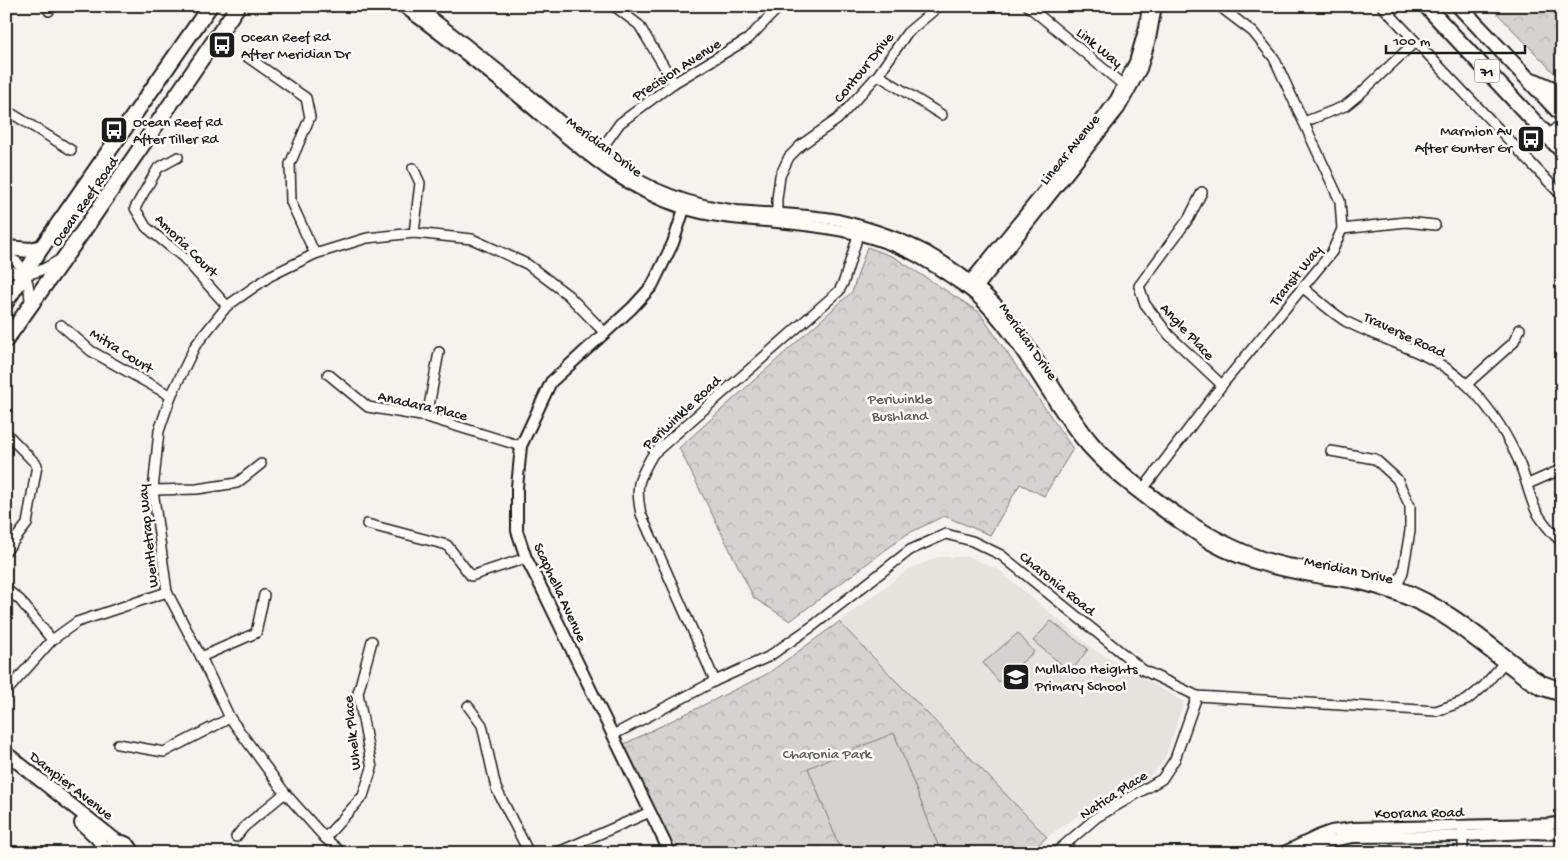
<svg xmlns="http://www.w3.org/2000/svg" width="1568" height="859" font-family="'Gochi Hand',sans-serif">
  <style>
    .built { fill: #e4e3de }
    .forest { fill: url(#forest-crowns); stroke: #787876 }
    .garden { fill: #d4d3cf; stroke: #787876 }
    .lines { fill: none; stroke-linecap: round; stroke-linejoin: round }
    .minor-casing { stroke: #1c1c1c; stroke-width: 12 }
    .tertiary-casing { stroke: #1c1c1c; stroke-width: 14 }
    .secondary-casing { stroke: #1c1c1c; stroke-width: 16 }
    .primary-casing { stroke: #1c1c1c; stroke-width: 18 }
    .trunk-casing { stroke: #1c1c1c; stroke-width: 18 }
    .minor { stroke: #fdfcf7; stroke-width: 9 }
    .tertiary { stroke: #fdfcf7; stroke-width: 10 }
    .secondary { stroke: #fdfcf7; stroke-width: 12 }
    .primary { stroke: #fdfcf7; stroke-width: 14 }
    .trunk { stroke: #fdfcf7; stroke-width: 14 }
    .labels { text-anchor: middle; stroke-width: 5; stroke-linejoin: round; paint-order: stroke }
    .shield { fill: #fdfcf7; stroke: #605f5e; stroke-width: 1 }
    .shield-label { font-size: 14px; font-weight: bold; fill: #1c1c1c }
    .poi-label { font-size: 15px; fill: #1c1c1c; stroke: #fdfcf7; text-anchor: start }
    .street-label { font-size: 15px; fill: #1c1c1c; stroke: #fdfcf7 }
    .park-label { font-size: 15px; fill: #5c5c5b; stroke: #fdfcf7 }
  </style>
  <defs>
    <pattern id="forest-crowns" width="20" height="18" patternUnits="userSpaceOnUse" patternTransform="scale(1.25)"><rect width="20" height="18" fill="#d4d3cf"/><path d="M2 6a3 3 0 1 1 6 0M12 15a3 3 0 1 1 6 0" fill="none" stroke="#b5b5b1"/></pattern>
  </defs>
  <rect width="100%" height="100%" fill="#f4f3ee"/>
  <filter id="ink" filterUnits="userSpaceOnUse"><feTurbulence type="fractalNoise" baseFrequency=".02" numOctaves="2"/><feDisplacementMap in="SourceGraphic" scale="10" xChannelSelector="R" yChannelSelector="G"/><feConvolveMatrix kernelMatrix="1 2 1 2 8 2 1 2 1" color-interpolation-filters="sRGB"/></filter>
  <g filter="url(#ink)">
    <polygon class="built" points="938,557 969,557 997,569 1096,651 1184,702 1164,761 1152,774 1080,814 1047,837 839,622 909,569"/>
    <g class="forest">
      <polygon points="1490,6 1549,6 1562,19 1562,81"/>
      <polygon points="867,247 894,257 979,312 1073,449 1044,496 1020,484 990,535 944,516 907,534 790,621 754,598 679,448 852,292"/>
      <polygon points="839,622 1047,837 1029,853 675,853 622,745 767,674"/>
    </g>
    <g class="garden">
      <polygon points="1051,621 1088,649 1071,672 1033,641"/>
      <polygon points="1018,633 1034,652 999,682 983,663"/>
      <polygon points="894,733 941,853 842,853 808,768"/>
    </g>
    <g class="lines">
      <g class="minor-casing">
        <g id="minor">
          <polyline points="614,6 639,25 674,83"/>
          <polyline points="1028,6 1128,89"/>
          <polyline points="1382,6 1562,196"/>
          <polyline points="49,11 52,6"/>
          <polyline points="246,56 306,98 310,117 290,164 291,202 315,254"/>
          <polyline points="878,75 942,115"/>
          <polyline points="6,110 71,150"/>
          <polyline points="1304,122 1345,106 1361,93 1415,42"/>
          <polyline points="1547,136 1562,123"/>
          <polyline points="178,157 158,168 135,208 146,227 183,257 227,306"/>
          <polyline points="595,158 620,123 674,83 748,39 780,6"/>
          <polyline points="413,168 420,183 414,233"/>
          <polyline points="1202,192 1189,218 1139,286 1145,304 1169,335 1222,385"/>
          <polyline points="777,219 777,199 780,176 789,157 801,145 838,119 878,75 907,33 939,6"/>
          <polyline points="1342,229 1406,222 1435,225"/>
          <path d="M6,256c3,2 8,4 11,6 11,11 13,29 13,43"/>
          <path d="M6,268c21,13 37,2 55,-9"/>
          <path d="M1302,287c14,11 31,27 45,35 41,21 87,30 120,63 20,19 36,43 48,68 9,17 12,36 19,53 4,11 19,29 28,36"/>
          <polyline points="61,325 91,351 171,396"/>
          <polyline points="328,374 368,407 427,417 521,446"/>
          <polyline points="1467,384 1513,343 1520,329"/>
          <polyline points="427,417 439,352"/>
          <polyline points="1331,451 1375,459 1397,479 1410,506 1410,531 1403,572 1395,591"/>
          <polyline points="1528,484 1562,469"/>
          <polyline points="153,490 197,489 237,483 261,464"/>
          <polyline points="1140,493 1222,385 1332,252 1342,229 1340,201 1274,58 1253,32 1219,6"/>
          <polyline points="367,524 447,545 471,576 526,558"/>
          <polyline points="6,551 27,524 37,465 7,434"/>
          <polyline points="6,589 20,600 52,640"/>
          <polyline points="201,657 256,633 264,595"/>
          <path d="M715,681l-74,-167c-6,-29 -3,-34 12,-60l186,-163 5,-10 16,-52"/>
          <polyline points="6,692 52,640 77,622 167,592"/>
          <polyline points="468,706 482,725 496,788 529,853"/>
          <polyline points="613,735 715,681 768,657 814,625 910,550 946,534 972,541 1001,555 1143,670 1197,696 1436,711 1467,700 1484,686 1508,658"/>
          <polyline points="118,744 164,752 230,718"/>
          <polyline points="236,837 244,827 285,793"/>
          <polyline points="325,838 363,796 372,768 358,693 372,641"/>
          <polyline points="342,853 325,838 285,793 230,718 201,657 167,592 153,490 159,431 171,396 195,346 227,306 270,276 315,254 367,238 414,233 472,239 527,264 568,295 605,333"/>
          <polyline points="556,853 650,812"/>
          <polyline points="1055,853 1097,817 1162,779 1175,759 1197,696"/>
          <polyline points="1463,853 1463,831"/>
        </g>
      </g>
      <g class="tertiary-casing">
        <g id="tertiary">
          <path d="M402,6c41,30 81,62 120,94 50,42 97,88 161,108 31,10 62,11 94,14 43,4 89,10 129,29 15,7 29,16 44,26 8,6 17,11 25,18 44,40 68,97 105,143 24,30 54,52 85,75 16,11 31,22 47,32 33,19 72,26 109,33 14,2 29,3 43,7 32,8 60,20 87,38l76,58 13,8 22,7"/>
          <path d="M417,6c41,32 82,64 122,97 42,35 80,73 132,92 21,8 43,13 66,16 33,3 68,3 101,9 30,7 61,17 89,32 21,12 42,27 60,43 43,40 69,103 107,148 27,30 61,55 94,77 31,20 63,36 99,44 37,7 76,10 112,23 52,19 91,57 135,89l8,5 20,7"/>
          <polyline points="966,286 1093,131 1116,99 1135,62 1145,27 1148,6"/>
          <polyline points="974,292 1119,109 1141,69 1150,39 1156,6"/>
          <polyline points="670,853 543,591 526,558 517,531 517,487 521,446 551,382 632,308 652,286 673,243 686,203"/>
          <polyline points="1282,853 1320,835 1331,831 1353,828 1550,824 1562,822"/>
          <polyline points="1301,853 1326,842 1353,837 1463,836 1530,833 1562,834"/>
        </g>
      </g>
      <g class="secondary-casing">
        <g id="secondary">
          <polyline points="6,753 118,842"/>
          <polyline points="81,823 97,838 107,853"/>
          <path d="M112,845c8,-6 18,-3 21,8"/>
        </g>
      </g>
      <g class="primary-casing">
        <g id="primary">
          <polyline points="6,248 31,250 42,247"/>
          <polyline points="6,302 42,247 210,6"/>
          <polyline points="6,340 84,230 238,6"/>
        </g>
      </g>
      <g class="trunk-casing">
        <g id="trunk">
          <polyline points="1426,6 1562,151"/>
          <polyline points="1459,6 1562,115"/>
          <polyline points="1535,81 1562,93"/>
        </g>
      </g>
      <use href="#minor" class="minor"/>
      <use href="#tertiary" class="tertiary"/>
      <use href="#secondary" class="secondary"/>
      <use href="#primary" class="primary"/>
      <use href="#trunk" class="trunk"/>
    </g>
  </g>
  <defs>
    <g id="bus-square" transform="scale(1.4375)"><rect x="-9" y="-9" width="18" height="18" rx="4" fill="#1c1c1c" stroke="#fdfcf7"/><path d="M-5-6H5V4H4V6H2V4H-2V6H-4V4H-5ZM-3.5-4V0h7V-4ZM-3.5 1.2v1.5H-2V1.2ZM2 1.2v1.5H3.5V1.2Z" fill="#fff"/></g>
    <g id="school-square" transform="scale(1.4375)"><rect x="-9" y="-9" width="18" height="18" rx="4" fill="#1c1c1c" stroke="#fdfcf7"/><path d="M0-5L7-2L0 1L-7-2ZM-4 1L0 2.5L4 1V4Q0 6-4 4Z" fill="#fff"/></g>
  </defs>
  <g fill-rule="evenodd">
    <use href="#bus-square" x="222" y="45"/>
    <use href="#bus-square" x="114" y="130"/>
    <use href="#bus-square" x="1531" y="139"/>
    <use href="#school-square" x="1016" y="677"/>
  </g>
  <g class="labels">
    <rect class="shield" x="1474.5" y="59.5" width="25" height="23" rx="4"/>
    <g class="shield-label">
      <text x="1487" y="76">71</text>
    </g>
    <g class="poi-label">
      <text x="241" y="41">Ocean Reef Rd<tspan x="241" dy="17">After Meridian Dr</tspan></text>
      <text x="133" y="126">Ocean Reef Rd<tspan x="133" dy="17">After Tiller Rd</tspan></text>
      <text x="1512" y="135" text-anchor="end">Marmion Av<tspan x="1512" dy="17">After Gunter Gr</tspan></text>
      <text x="1035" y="673">Mullaloo Heights<tspan x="1035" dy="17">Primary School</tspan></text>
    </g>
    <g class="street-label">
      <text transform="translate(1100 47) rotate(39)" y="5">Link Way</text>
      <text transform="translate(863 67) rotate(-51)" y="5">Contour Drive</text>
      <text transform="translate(676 69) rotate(-33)" y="5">Precision Avenue</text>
      <text transform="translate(605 146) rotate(37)" y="5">Meridian Drive</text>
      <text transform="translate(1069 149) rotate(-51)" y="5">Linear Avenue</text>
      <text transform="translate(84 201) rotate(-55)" y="5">Ocean Reef Road</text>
      <text transform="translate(187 245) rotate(45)" y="5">Amoria Court</text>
      <text transform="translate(1295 275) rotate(-51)" y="5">Transit Way</text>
      <text transform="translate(1188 331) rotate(47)" y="5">Angle Place</text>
      <text transform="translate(1405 334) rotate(25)" y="5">Traverse Road</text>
      <text transform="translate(1029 341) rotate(55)" y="5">Meridian Drive</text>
      <text transform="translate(122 350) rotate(32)" y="5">Mitra Court</text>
      <text transform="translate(423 405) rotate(13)" y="5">Anadara Place</text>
      <text transform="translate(681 412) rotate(-43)" y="5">Periwinkle Road</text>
      <text transform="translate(147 536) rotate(-96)" y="5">Wentletrap Way</text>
      <text transform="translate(1349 569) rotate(12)" y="5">Meridian Drive</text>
      <text transform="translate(1058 583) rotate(39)" y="5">Charonia Road</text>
      <text transform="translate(561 592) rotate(65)" y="5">Scaphella Avenue</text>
      <text transform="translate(351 733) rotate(-96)" y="5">Whelk Place</text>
      <text transform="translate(72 785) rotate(38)" y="5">Dampier Avenue</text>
      <text transform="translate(1113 794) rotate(-33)" y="5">Natica Place</text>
      <text transform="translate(1419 812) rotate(-1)" y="5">Koorana Road</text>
    </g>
    <g class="park-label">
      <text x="900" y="403">Periwinkle<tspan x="900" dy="17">Bushland</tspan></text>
      <text x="827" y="758">Charonia Park</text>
    </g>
  </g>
  <rect width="1568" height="859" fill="none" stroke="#fdfcf7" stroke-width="25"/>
  <rect x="12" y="12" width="1543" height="834" fill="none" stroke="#1c1c1c" stroke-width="2" filter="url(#ink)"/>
  <path d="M1386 45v8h139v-8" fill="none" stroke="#1c1c1c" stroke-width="2.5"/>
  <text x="1393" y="45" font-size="15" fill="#1c1c1c" stroke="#fdfcf7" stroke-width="4" paint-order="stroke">100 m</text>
</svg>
